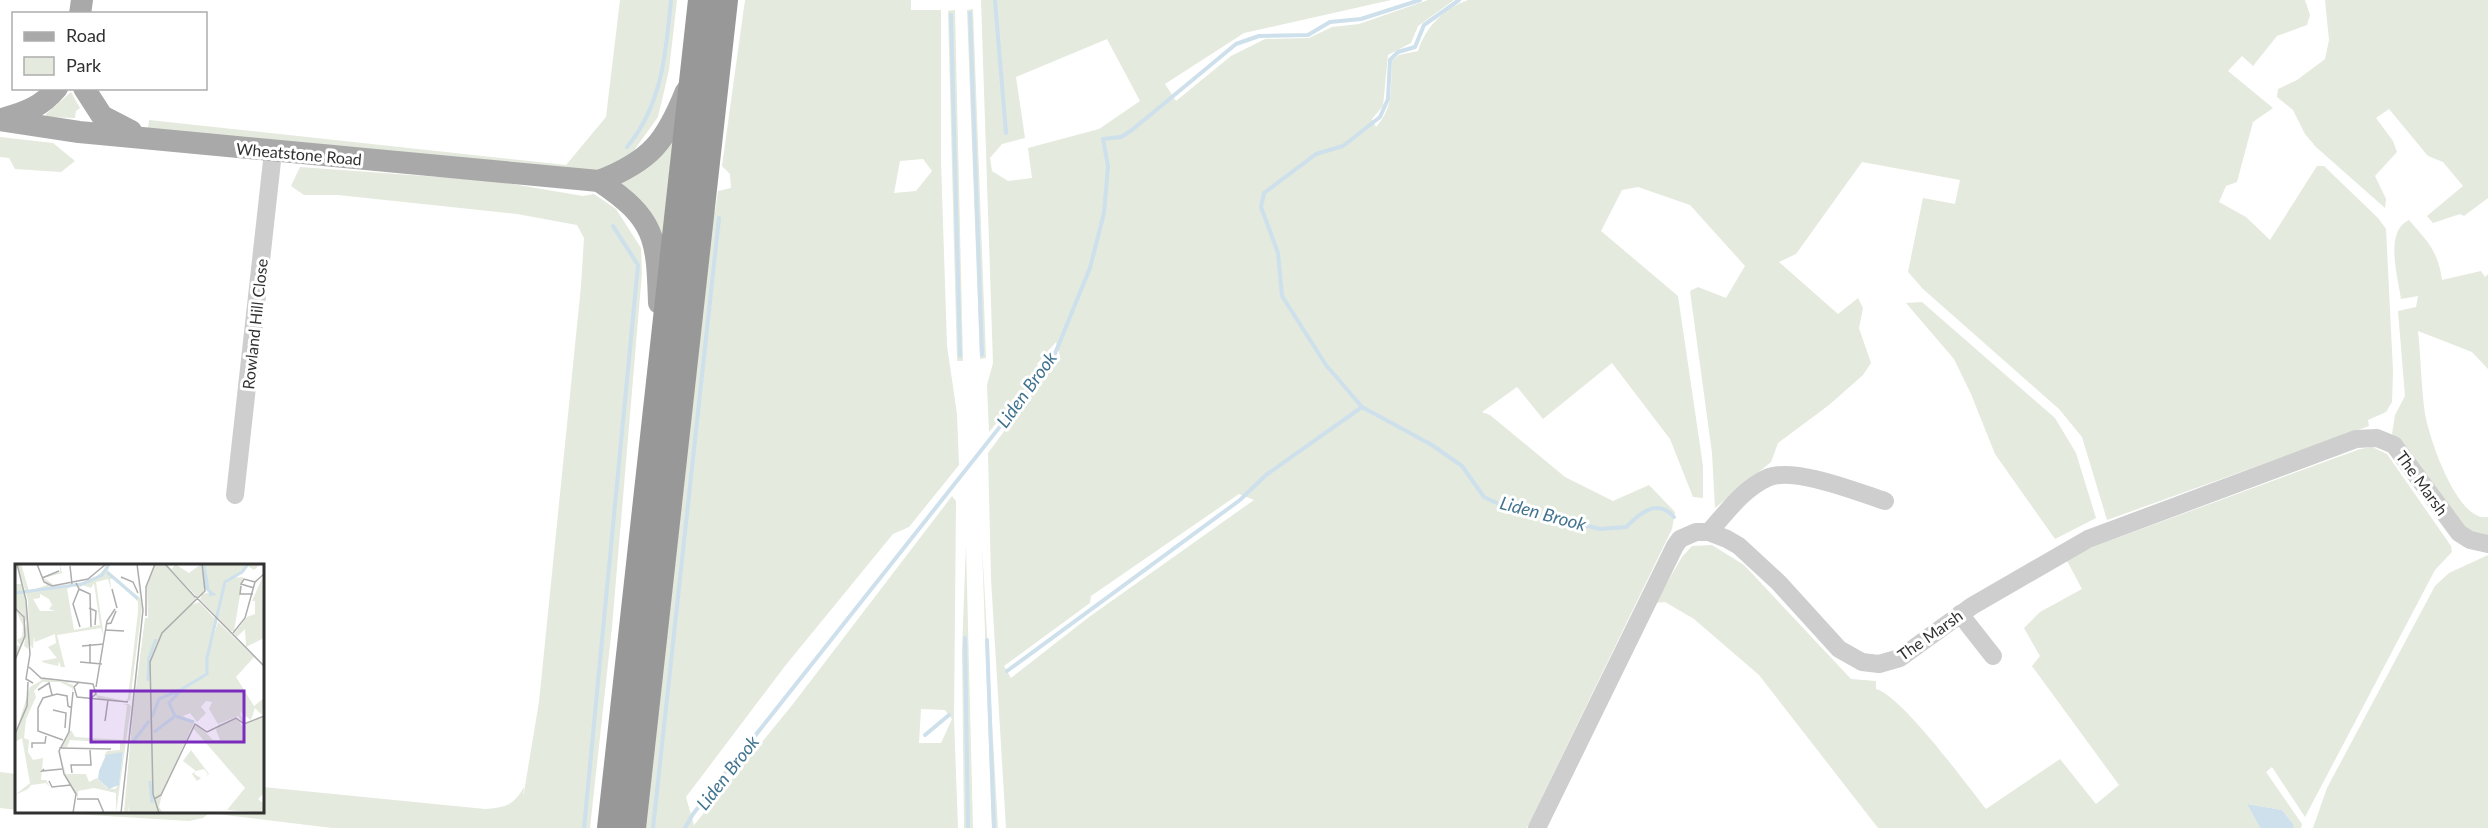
<svg xmlns="http://www.w3.org/2000/svg" width="2488" height="828" font-family="Lato,sans-serif">
  <style>
    .green { fill: #e4eadd; fill-rule: evenodd }
    .water { fill: #cde0eb }
    .lines { fill: none; stroke-linecap: round; stroke-linejoin: round }
    .stream { stroke: #cde0eb; stroke-width: 4 }
    .minor { stroke: #cecece; stroke-width: 18 }
    .major { stroke: #a9a9a9; stroke-width: 22 }
    .highway { stroke: #989898; stroke-width: 26 }
    .labels { text-anchor: middle; stroke-width: 6; stroke-linejoin: round; paint-order: stroke }
    .street-label { font-size: 16px; fill: #313131; stroke: #fff }
    .water-label { font-size: 18px; font-style: italic; fill: #417390; stroke: #fff }
    .inset-river { fill: none; stroke: #cde0eb; stroke-width: 3 }
    .inset-road { fill: none; stroke: #adadad; stroke-width: 1.5 }
    .view { fill: #7b2cbf; fill-opacity: 0.15; stroke: #7b2cbf; stroke-width: 3 }
    .inset-edge { fill: none; stroke: #313131; stroke-width: 3 }
  </style>
  <rect width="100%" height="100%" fill="#fff"/>
  <g class="green">
    <polygon points="620,0 677,0 669,70 658,117 630,156 599,172 148,128 149,120 566,165 606,117"/>
    <path d="M745,0h166v10h30v152l6,184 10,68 2,51 -50,62 -16,7 -108,132 -99,131 8,28 99,-121 159,-208 4,5 -2,219 4,108h-317l67,-612 7,-4 3,-21 13,-3 -1,-14 -8,-8zM923,159l9,12 -16,20 -22,2 6,-32zM921,709l24,1 7,9 -11,24h-22z"/>
    <path d="M981,0h410l-147,33 -79,51 11,17 55,-45 34,-17 44,-1 23,-11 27,-3 69,-24h26l-36,26 -7,17 -23,12 -5,51 -11,13 4,8c19,-21 14,-40 16,-66l7,-6 19,-4c7,-23 26,-43 50,-51h837l5,15 -3,10 -30,11 -24,30 -11,-10 -14,15 45,37 -20,14 -16,60 -11,4 -7,16 27,15 24,23 47,-74h7l54,52 8,11 7,142 -1,31 -6,10 -18,8 1,6 -262,94 -25,-83 -23,-28 -136,-120 -15,-17 15,-74 32,6 5,-24 -98,-18 -66,92 -17,8 59,52 20,-16 5,10 -4,20 12,35 -8,12 -34,30 -51,38 -7,19 -56,46 -3,-55 -22,-162 8,-4 28,11 19,-32 -55,-61 -52,-18 -16,3 -21,41 77,65 25,170v32l-10,-1 -23,-58 -58,-76 -69,56 -26,-32 -35,25 8,3 75,62 48,24 36,-16 26,27 -3,17 -145,299h-521l-15,-249 -3,-126 72,-97 -4,-14 -19,22 3,6 -51,62 -2,-47 6,-22zM1107,39l33,62 -41,28 -71,19 4,30 -24,3 -16,-10 -2,-13 12,-14 23,-6 -9,-61zM1239,494l15,6 -165,117 -78,61 -7,-12 86,-63 1,-7z"/>
    <polygon points="2325,0 2488,0 2488,198 2464,216 2460,214 2433,223 2427,216 2463,186 2443,162 2428,156 2389,109 2376,118 2393,141 2397,152 2375,176 2386,199 2385,208 2316,147 2305,134 2293,110 2277,97 2278,89 2297,80 2325,59 2329,40"/>
    <polygon points="973,9 986,358 980,359 967,10"/>
    <polygon points="955,10 963,361 957,361 948,11"/>
    <polygon points="71,92 80,108 76,111 75,118 46,117 46,114"/>
    <polygon points="0,137 53,143 75,161 61,172 15,169 9,158 0,157"/>
    <polygon points="674,141 664,240 620,181"/>
    <path d="M300,167l194,14 89,15 11,-2 22,15 25,39 1,25 -30,354 -22,201h-258l-123,-15 -6,5 -14,3 -149,-9h222l1,-25 222,22c21,-2 28,-3 39,-22l-1,11 16,-96 42,-416 3,-48 -7,-13 -60,-11 -179,-19h-34l-13,-9z"/>
    <path d="M2409,220c19,22 29,31 33,60l39,-9 4,6 3,-3v95l-16,-17 -54,-21c3,27 3,55 7,83 4,23 32,109 63,103v18l-16,-3 -11,-6 -43,-63 -26,-29 3,-19 10,-19 -7,-85 18,-4 2,-11 -17,3c-3,-22 -17,-68 8,-79z"/>
    <polygon points="1922,302 2055,418 2076,453 2096,518 2055,539 1995,454 1971,394 1954,359 1906,303"/>
    <path d="M2372,447l15,7 64,92 1,6 -17,18 -130,247 -33,-50 -6,5 36,52 -1,4h-8l1,-3 -12,-15 -35,-6 13,24h-382l-119,-153 -65,-56 -29,-17 -10,1 27,-46 10,-11 20,-1 32,20 107,114 25,2v8c25,6 91,96 110,120l74,-50 36,45 23,-19 -87,-119 8,-10 -16,-28 16,-16 42,-23 -17,-32 295,-108z"/>
    <polygon points="966,545 973,828 964,828 962,651"/>
    <polygon points="982,546 998,828 992,828"/>
    <polygon points="2488,555 2488,828 2313,828 2327,788 2435,586 2449,573"/>
    <polygon points="0,772 16,774 16,810 0,808"/>
  </g>
  <polygon class="water" points="2247,804 2282,810 2294,825 2293,828 2260,828"/>
  <g class="lines">
    <g class="stream">
      <path d="M1459,0l-35,25 -9,22 -17,5 -8,8 -2,39 -8,18 -37,29 -27,8 -52,39 -3,14 17,46 4,43 44,69 36,42 70,38 30,21 22,31 15,7 101,25 26,-2c14,-14 31,-29 48,-10"/>
      <polyline points="995,1 1006,133"/>
      <polyline points="970,13 982,355"/>
      <polyline points="951,15 960,356"/>
      <path d="M627,147c35,-42 39,-94 44,-147"/>
      <polyline points="965,638 968,828"/>
      <polyline points="987,640 994,828"/>
      <polyline points="1007,671 1240,500 1266,475 1362,407"/>
      <polyline points="925,735 949,715"/>
      <polyline points="584,828 638,265 613,226"/>
      <polyline points="653,828 719,218"/>
      <polyline points="685,828 693,814 1052,361 1090,268 1104,213 1108,166 1103,139 1121,137 1132,130 1236,44 1259,36 1308,35 1330,22 1361,19 1420,0"/>
    </g>
    <g class="minor">
      <polyline points="235,495 273,152"/>
      <path d="M1709,532c17,-19 34,-43 58,-54 26,-12 90,14 118,23"/>
      <polyline points="1960,614 1993,656"/>
      <polyline points="1537,828 1675,546 1680,539 1696,532 1709,532 1727,539 1739,546 1779,583 1839,649 1862,662 1879,664 1900,658 1972,606 2088,539 2356,439 2377,438 2394,445 2459,533 2470,540 2488,544"/>
    </g>
    <g class="major">
      <polyline points="80,14 82,0"/>
      <polyline points="84,88 102,116 131,131"/>
      <path d="M5,118c22,-6 37,-12 52,-30"/>
      <path d="M0,120l79,12 520,49c52,-20 67,-40 87,-90"/>
      <path d="M599,181c57,38 58,58 60,122"/>
    </g>
    <g class="highway">
      <polyline points="610,828 701,0"/>
      <polyline points="633,828 725,0"/>
    </g>
  </g>
  <g class="labels">
    <g class="street-label">
      <text transform="translate(299 154) rotate(5)" y="6">Wheatstone Road</text>
      <text transform="translate(255 324) rotate(-84)" y="6">Rowland Hill Close</text>
      <text transform="translate(2422 483) rotate(54)" y="6">The Marsh</text>
      <text transform="translate(1930 635) rotate(-35)" y="6">The Marsh</text>
    </g>
    <g class="water-label">
      <text transform="translate(1027 390) rotate(-54)" y="6">Liden Brook</text>
      <text transform="translate(1543 514) rotate(15)" y="6">Liden Brook</text>
      <text transform="translate(728 773) rotate(-52)" y="6">Liden Brook</text>
    </g>
  </g>
  <g transform="translate(15 564)">
    <rect width="249" height="249" fill="#fff"/>
    <path d="M2,0h4l8,27 18,-6 -4,-8 17,-5v-8l2,9 -18,5 10,7 -11,4 33,-5 -9,5 7,41 26,-5 -6,-42 -3,5 -8,-3 -4,3 -1,-4 18,-7 14,-13 -2,7 32,27 -4,-34 6,43 -12,93 -2,1 -29,-2 -2,-2 -1,-2 30,6 2,-3 10,-86v-10l-7,-9 -18,-14h-3l1,11 -3,-11 -12,3 8,56 -3,-10 -44,7 8,32h-4l-2,-6 -1,5 -13,-3 -4,-2 16,-3 -9,-11 8,-4 -1,-9 -20,8 -1,-6 -1,13 -4,-6 -1,6 -4,-3 1,-8 -3,8 -5,8 -2,-3 2,-6 4,2 -4,-7 5,-3 1,-11 -8,-18 8,8 2,12 1,-5 -3,-9 -8,-7v-23h7l3,11 4,40 -1,-35zM25,30l9,5 3,6 -3,4 6,2h-15l-7,-12 7,-1zM140,0h9l32,35 -4,6 7,-3 18,19 -10,36 11,-35 36,35 -18,20 18,29 10,-8 -2,17 -7,-7 -4,12 -11,-8 4,11 20,-7v77l-6,6 6,5v9l-37,-3 18,-22 -52,-60 4,-4 16,16h7l-4,-10 2,-5 19,-7 5,8 4,-2 -3,-1 -5,-7 -20,8 -9,-15 3,-7 -6,-1 -5,6 5,6 -9,9 -7,-9 -7,3 11,7 -31,67 -4,17 4,6h-33l-2,-8 1,8h-5l9,-102 -12,102 18,-159 -5,50 11,-86h3l-1,-31zM151,0l6,5 3,-5 14,9 12,-9 5,18 -3,12 7,-2 -4,-2 1,-7 -5,-18 59,-1 -7,6 -8,-5 -11,12h-4l-7,5 -1,7 7,-11 13,-1 -9,54h-4l-30,-32 2,-4 -4,3zM247,14l2,60 -18,9 -1,-18 -8,8 -3,-3 13,-17 8,-3v-13h-3zM23,114l35,5h-6l6,2 -1,11v-8l-12,-6h-18l-8,9 2,6 -10,22 -2,19 5,2 -1,12 5,8 10,-2 -2,22h5l4,7 -4,-4 -15,2 -3,4 -13,6 15,-12 -8,-45 -7,4v-7l15,-48 12,-7zM108,140h6l2,2 -15,107v-20l-22,-5 -16,3v7l-12,-21 -5,-19 5,16h20l3,8 8,-4 10,10 8,1 4,-5 4,-31 -19,3 3,-5 13,-1v-7l-50,-3 -3,7 -6,1 10,-18 4,7 48,3 4,-35zM176,186l18,24 -4,3 3,-3 -4,-5 -8,2 -2,3 7,4 -4,3 -5,-7 4,-3 -13,-10z" fill="#e4eadd" fill-rule="evenodd"/>
    <path d="M108,188l-4,33 -10,4 -11,-10 1,-8 7,-16z" fill="#cde0eb"/>
    <path class="inset-river" d="M189,1l4,25 5,4 -4,1M189,7l2,18M92,8l31,27M0,29l67,-9 20,-9 7,-11M133,117l1,-23 7,-19M137,153l7,-18 21,-9M179,158l-19,-6 -6,-13 13,-14 25,-15v-16l18,-76 17,-10 6,-8M139,168l20,-15M117,179l17,-22M135,217l2,22"/>
    <path class="inset-road" d="M2,0l9,36 4,54 -4,25 7,4M22,0l7,18 8,4 36,-7 18,-15M150,0l30,33M55,2l2,18M106,13l12,5 5,11M27,14l17,-7M61,19l3,6 -6,15 7,23M226,22l-1,8h13M239,24l-13,-4 3,-5 11,3M64,25l11,5 1,33M97,25l5,19M180,32l69,70M0,44l9,9 1,19 -10,24M74,44l7,3 -1,14M131,52v-29l9,-23M91,60l5,-1 5,-12M90,66l19,1M218,69l12,-15 10,-36 9,-8M75,80v19M67,82l22,-2M65,98l22,2M14,103l12,11 52,6 3,10 -5,4M64,118l-5,5 3,10 51,5M81,123l11,-66 8,-12M23,126l11,-7 3,12M38,146l13,3 -1,15M90,157l3,-21M0,170l12,-28 1,-24M48,176l-25,-9v-23l5,-10 14,-4 10,2 1,10 4,2M17,184v-5h13l1,-7M44,184l52,1M29,205l-2,2 20,-2M57,209l-1,-8h20l-1,-15M34,217l3,6 19,-2M62,235h21l6,14M139,235l7,-4 34,-71 12,8 29,-14 8,6 20,-8M58,249l3,-19 -12,-20 -5,-23 10,-19 4,-40M106,249l22,-203 -6,-46M144,249l-6,-19 -3,-132 12,-29 43,-42 -3,-27"/>
    <path class="view" d="M76,127h153v51h-153z"/>
    <rect width="249" height="249" class="inset-edge"/>
  </g>
  <rect x="12" y="12" width="195" height="78" fill="#ffffff" stroke="#adadad" stroke-width="1.5"/>
  <rect x="24" y="32" width="30" height="9" fill="#a9a9a9" stroke="#adadad" stroke-width="1.5"/>
  <text x="66" y="42" font-size="18" fill="#313131">Road</text>
  <rect x="24" y="57" width="30" height="18" fill="#e4eadd" stroke="#adadad" stroke-width="1.5"/>
  <text x="66" y="72" font-size="18" fill="#313131">Park</text>
</svg>
